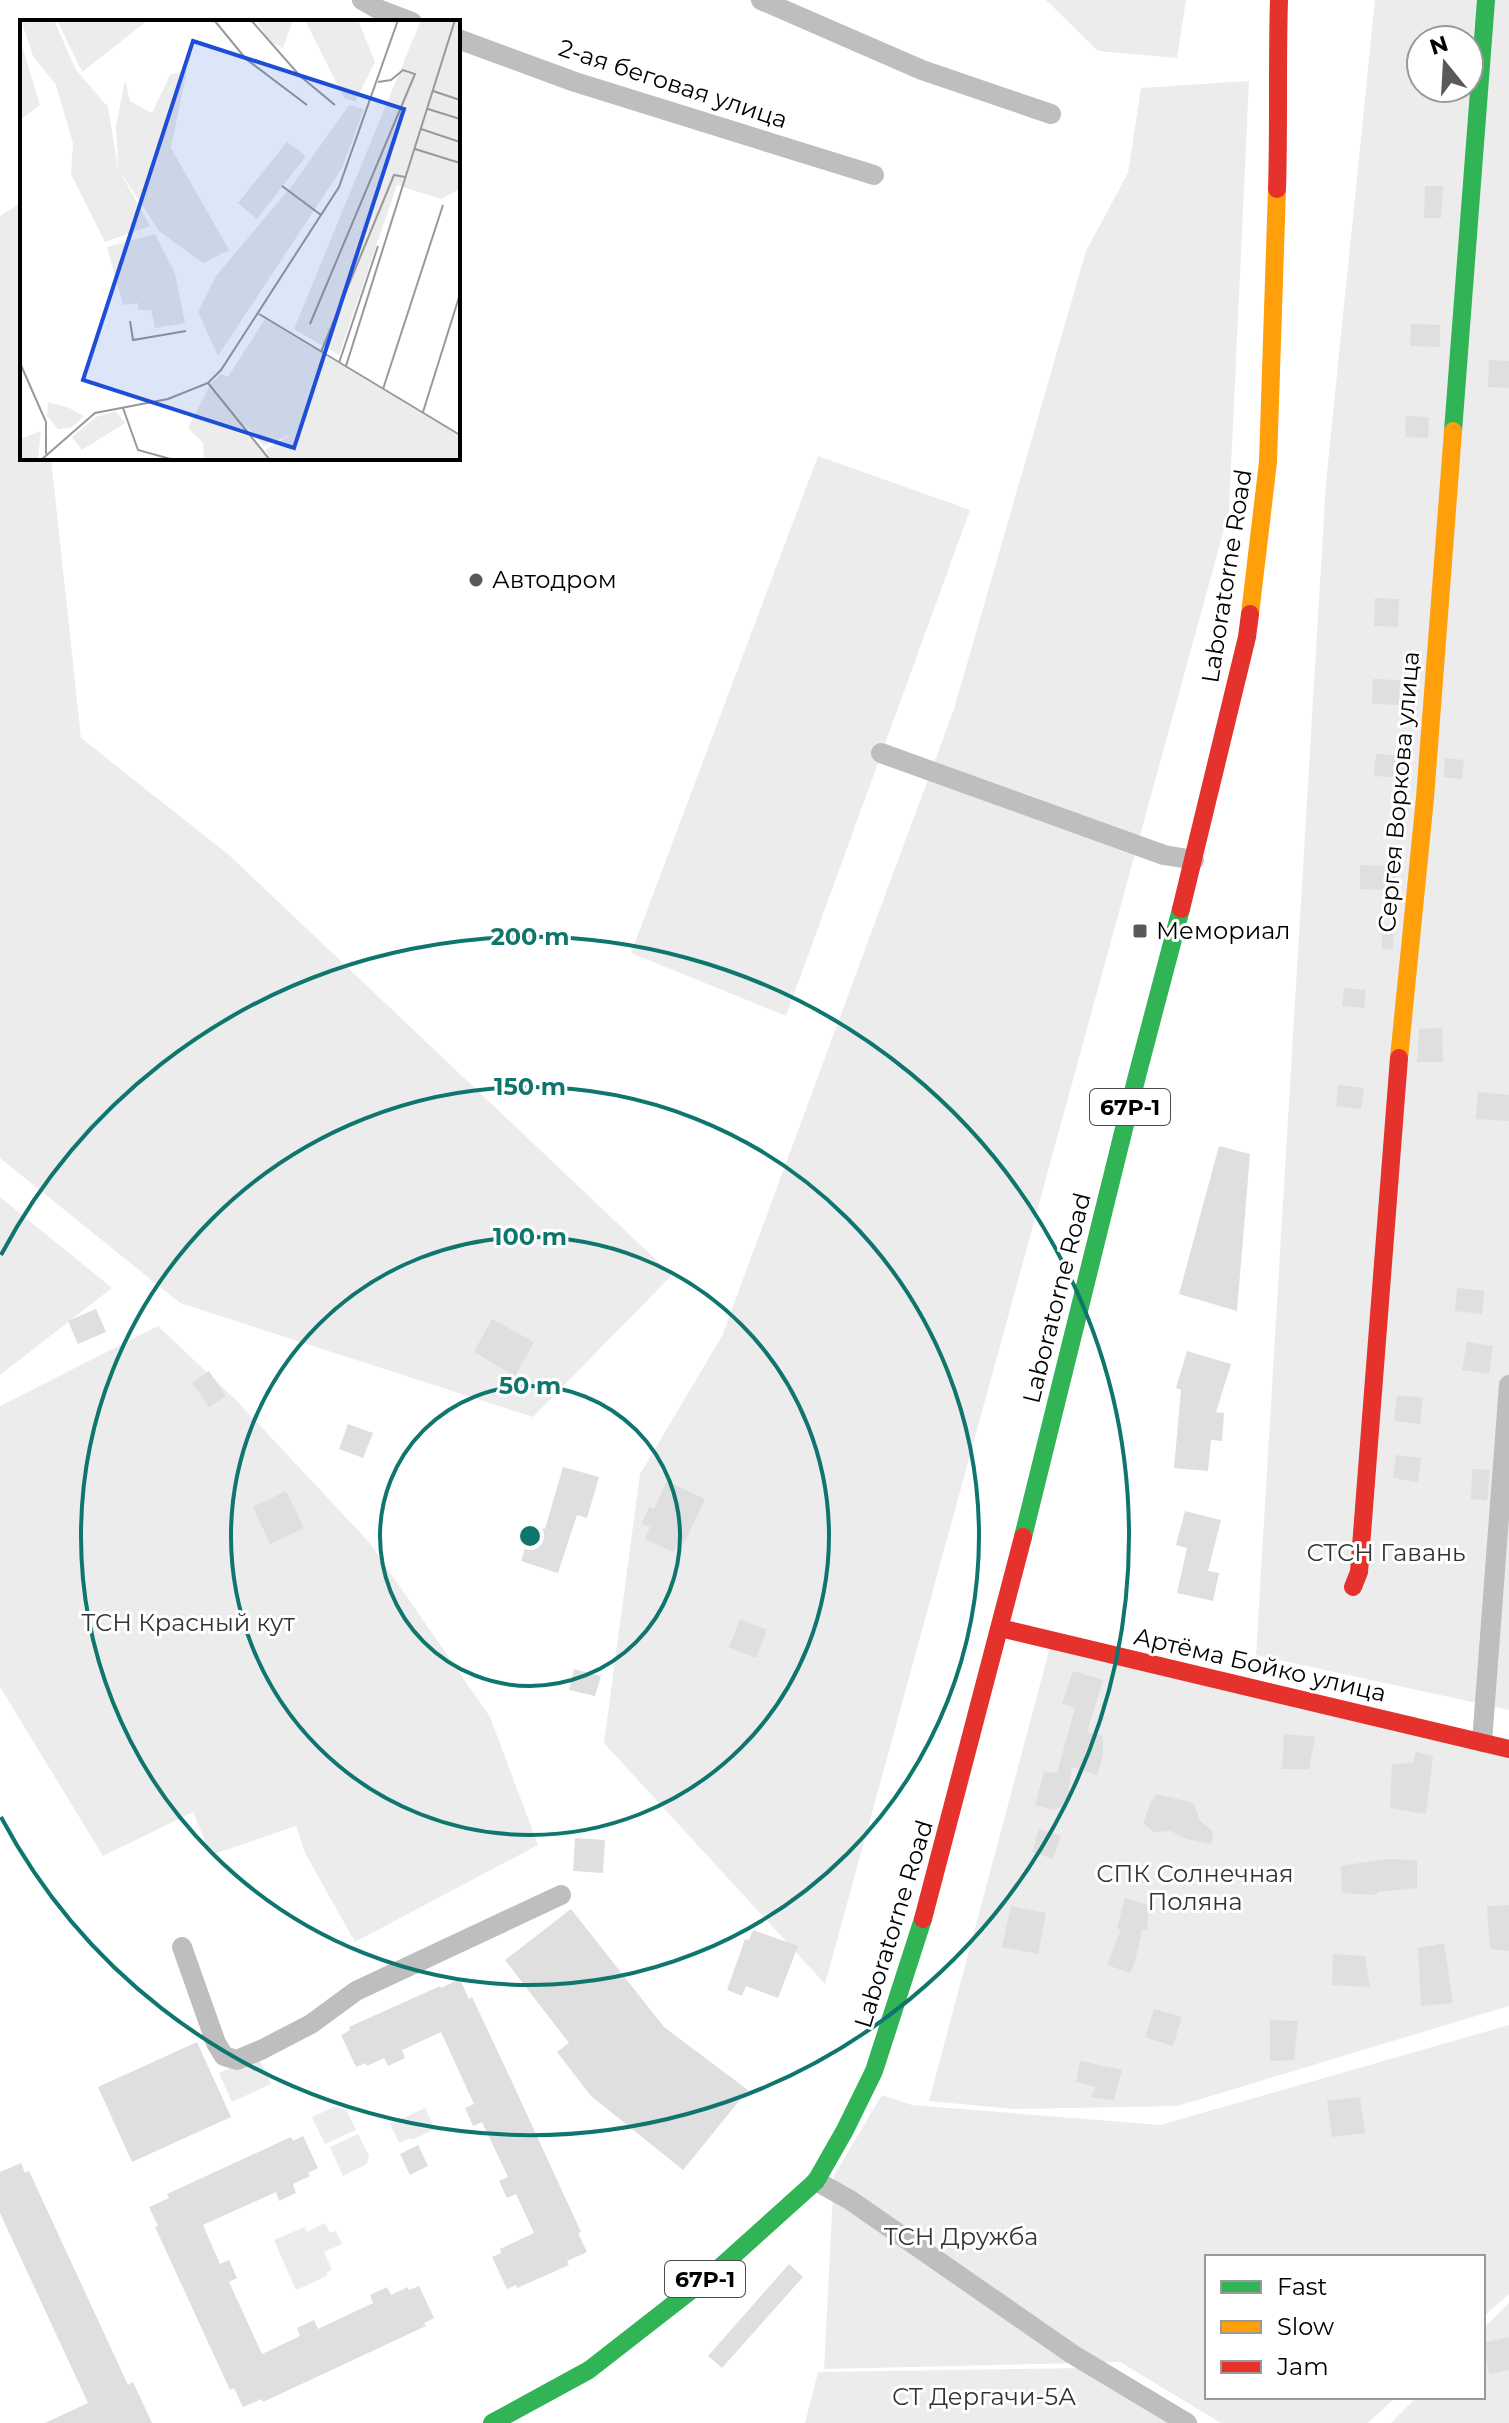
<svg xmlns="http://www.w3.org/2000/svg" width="1509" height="2423" font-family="Montserrat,sans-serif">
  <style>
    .green { fill: #ececec; fill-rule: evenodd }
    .building { fill: #dfdfdf }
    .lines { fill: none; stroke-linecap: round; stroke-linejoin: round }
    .street { stroke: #bebebe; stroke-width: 20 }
    .fast { stroke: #30b455; stroke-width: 18 }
    .slow { stroke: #ff9f0a; stroke-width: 18 }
    .jam { stroke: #e5322d; stroke-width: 18 }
    .ring { fill: none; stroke: #0f766e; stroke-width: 4 }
    .poi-dot { fill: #595959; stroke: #fff; stroke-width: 3 }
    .labels { text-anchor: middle; stroke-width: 6; stroke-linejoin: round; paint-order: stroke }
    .shield { fill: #fff; stroke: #4c4c4c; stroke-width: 2 }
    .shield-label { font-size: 22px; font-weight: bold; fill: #000 }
    .street-label { font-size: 24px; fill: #000; stroke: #fff }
    .poi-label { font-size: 24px; fill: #000; stroke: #fff; text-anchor: start }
    .park-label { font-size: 24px; fill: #333; stroke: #fff }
    .inset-road { fill: none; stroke: #999; stroke-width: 2 }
    .view { fill: #1d4ed8; fill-opacity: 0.15; stroke: #1d4ed8; stroke-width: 4 }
    .inset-edge { fill: none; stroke: #000; stroke-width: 4 }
    .centre { fill: #0f766e; stroke: #fff; stroke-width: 4 }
    .ring-label { font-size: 24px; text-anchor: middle; font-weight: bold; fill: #0f766e; stroke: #fff; stroke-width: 6; stroke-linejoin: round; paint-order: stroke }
  </style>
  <rect width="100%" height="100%" fill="#fff"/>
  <g class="green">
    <polygon points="1046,0 1186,0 1177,58 1098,51"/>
    <path d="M1375,0h134v1710l-253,-55 70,-1172zM1421,40h48v48h-48z"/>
    <polygon points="1249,81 1229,511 825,1984 604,1743 640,1474 722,1336 954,709 1086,251 1128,173 1141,88"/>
    <polygon points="22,202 22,458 51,458 81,738 229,855 672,1275 533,1417 180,1303 0,1158 0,216"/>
    <polygon points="818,456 970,510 786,1016 631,953"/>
    <polygon points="0,1197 112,1288 0,1375"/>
    <polygon points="158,1326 235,1399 369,1542 490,1717 538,1845 355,1942 305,1853 296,1826 211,1855 193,1812 103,1856 0,1687 0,1406"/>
    <polygon points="1050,1647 1509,1753 1509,2006 1177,2106 1013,2109 929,2101"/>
    <polygon points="1509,2025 1509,2294 1483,2317 1483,2257 1207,2257 1207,2397 1396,2397 1368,2423 1221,2423 1120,2362 824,2369 834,2175 882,2095 912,2105 1160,2125"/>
    <polygon points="258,2056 271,2084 232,2102 219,2073"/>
    <polygon points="336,2106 347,2111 356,2130 325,2144 312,2117"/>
    <polygon points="425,2108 435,2129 412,2140 410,2138 399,2143 390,2124"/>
    <polygon points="358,2134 369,2156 367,2164 343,2176 330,2147"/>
    <polygon points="325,2223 330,2233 336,2231 342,2244 324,2252 332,2270 326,2273 327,2276 296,2290 274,2240 304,2227 307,2232"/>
    <polygon points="1509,2303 1509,2423 1391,2423 1417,2397 1483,2397 1483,2329"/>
    <polygon points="1086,2368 1176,2423 805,2423 818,2372"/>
  </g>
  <g class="building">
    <polygon points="1425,186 1443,186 1441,218 1424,218"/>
    <polygon points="1411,324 1440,325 1440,347 1410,346"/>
    <polygon points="1489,360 1509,361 1509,388 1488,387"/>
    <polygon points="1406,416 1429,417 1428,438 1405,437"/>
    <polygon points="1375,598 1399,599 1398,627 1374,626"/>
    <polygon points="1373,679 1400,680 1399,705 1372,704"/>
    <polygon points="1376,754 1406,756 1405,778 1374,776"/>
    <polygon points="1445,758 1464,760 1462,779 1444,777"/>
    <polygon points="1360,865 1396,866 1395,890 1360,889"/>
    <polygon points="1382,934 1394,934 1393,950 1382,949"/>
    <polygon points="1344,988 1366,990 1364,1008 1342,1006"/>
    <polygon points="1442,1028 1443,1062 1417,1062 1419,1029"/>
    <polygon points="1338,1085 1364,1088 1361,1109 1336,1106"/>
    <polygon points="1478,1092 1509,1095 1509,1121 1476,1119"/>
    <polygon points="1219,1146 1250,1154 1237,1311 1179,1294"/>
    <polygon points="1457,1288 1484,1291 1482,1314 1455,1311"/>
    <polygon points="96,1309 106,1332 78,1344 68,1321"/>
    <polygon points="492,1319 534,1342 515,1376 474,1352"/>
    <polygon points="1467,1342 1493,1346 1489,1374 1462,1370"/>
    <polygon points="1187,1351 1231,1364 1216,1412 1224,1413 1222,1441 1211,1440 1208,1471 1174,1468 1181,1390 1176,1388"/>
    <polygon points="209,1371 226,1396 209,1407 192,1383"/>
    <polygon points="1397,1395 1423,1398 1420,1424 1394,1421"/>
    <polygon points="348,1424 373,1433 363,1458 339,1449"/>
    <polygon points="1396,1455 1421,1458 1418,1482 1393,1478"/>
    <polygon points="563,1467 599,1477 587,1518 577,1515 558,1573 521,1561 532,1525 545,1529"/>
    <polygon points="1472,1469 1490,1470 1487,1500 1471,1499"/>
    <polygon points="667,1481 705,1499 684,1544 678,1541 673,1552 645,1539 650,1527 642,1523 649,1507 654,1509"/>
    <polygon points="286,1491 304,1528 270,1544 253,1507"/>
    <polygon points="1185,1511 1221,1520 1208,1571 1219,1573 1213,1601 1177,1593 1187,1548 1176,1545"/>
    <polygon points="740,1619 767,1630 756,1658 729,1647"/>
    <polygon points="574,1669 601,1676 595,1696 569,1690"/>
    <polygon points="1073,1671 1103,1680 1087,1732 1103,1736 1103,1755 1097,1775 1072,1767 1067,1804 1054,1810 1035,1805 1044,1772 1057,1773 1075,1708 1062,1704"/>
    <polygon points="1284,1734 1315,1737 1309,1769 1282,1769"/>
    <polygon points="1416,1752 1433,1756 1426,1814 1390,1808 1392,1764 1413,1763"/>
    <polygon points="1156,1794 1194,1803 1200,1821 1213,1832 1211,1844 1186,1839 1171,1831 1154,1832 1143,1823 1150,1804"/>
    <polygon points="1039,1829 1061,1836 1053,1859 1032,1852"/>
    <polygon points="575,1838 605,1840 603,1873 573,1871"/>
    <polygon points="1385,1859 1417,1860 1417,1888 1377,1892 1377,1895 1342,1893 1341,1866"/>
    <polygon points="1125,1898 1149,1905 1147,1930 1142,1930 1135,1962 1130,1973 1107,1965 1121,1929 1117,1928"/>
    <polygon points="1509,1905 1509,1951 1490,1949 1487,1906"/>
    <polygon points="1011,1906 1046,1913 1038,1954 1002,1947"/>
    <polygon points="571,1909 664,2027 748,2090 683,2170 591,2096 557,2052 569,2043 505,1960"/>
    <polygon points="753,1930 798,1946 778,1998 746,1986 742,1996 727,1990 745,1939 749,1940"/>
    <polygon points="1444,1943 1453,2003 1421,2006 1418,1948"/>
    <polygon points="1333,1954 1365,1956 1370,1987 1332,1985"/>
    <polygon points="460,1979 469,1999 472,1997 506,2069 581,2232 578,2233 587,2252 567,2261 569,2265 517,2288 516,2285 507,2289 492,2257 501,2253 500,2249 534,2233 516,2194 507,2198 499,2181 508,2177 482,2122 473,2126 465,2108 474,2104 441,2032 402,2050 405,2058 388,2066 384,2058 367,2066 366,2063 356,2067 341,2035 350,2030 349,2027 440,1986 441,1988"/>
    <polygon points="1154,2009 1182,2017 1173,2046 1145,2037"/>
    <polygon points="1270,2020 1298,2021 1294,2060 1270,2061"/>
    <polygon points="197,2042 231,2117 132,2162 98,2087"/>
    <polygon points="1080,2061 1122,2070 1114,2100 1090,2097 1096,2087 1076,2082"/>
    <polygon points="1360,2097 1365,2133 1332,2137 1327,2101"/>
    <polygon points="303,2136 318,2168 308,2173 310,2176 293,2184 296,2193 279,2201 276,2192 203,2225 220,2264 229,2260 237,2278 229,2282 262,2354 300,2336 297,2328 314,2320 318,2329 373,2303 370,2295 387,2287 391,2295 408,2287 409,2290 419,2286 434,2318 424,2323 426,2326 263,2402 262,2399 243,2407 234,2388 230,2390 155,2227 158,2226 149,2207 169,2198 167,2194 291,2137 293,2141"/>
    <polygon points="418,2145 428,2166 410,2175 400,2154"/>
    <polygon points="21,2163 25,2173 29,2171 128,2385 133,2382 152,2423 45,2423 88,2403 0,2213 0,2172"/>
    <polygon points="789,2264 803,2277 722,2368 708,2356"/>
    <polygon points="1509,2337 1509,2370 1489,2374 1483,2343"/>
  </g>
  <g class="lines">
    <g class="street">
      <polyline points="362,0 378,9 412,22"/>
      <polyline points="761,0 922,70 1051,114"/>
      <polyline points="458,39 575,82 874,175"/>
      <polyline points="881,753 1164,855 1194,860"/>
      <polyline points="1482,1742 1509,1385"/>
      <polyline points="182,1947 216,2043 224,2056 237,2060 263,2049 311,2024 356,1991 561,1895"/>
      <polyline points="816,2181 850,2200 1072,2354 1187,2423"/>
    </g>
    <g class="fast">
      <polyline points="1453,431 1486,0"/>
      <polyline points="1023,1537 1137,1076 1181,909"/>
      <polyline points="492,2423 589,2370 716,2271 816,2181 845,2130 874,2071 923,1919"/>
    </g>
    <g class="slow">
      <polyline points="1250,614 1268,462 1277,189"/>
      <polyline points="1399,1058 1425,798 1453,431"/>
    </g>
    <g class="jam">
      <path d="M1277,189c2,-63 0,-126 2,-189"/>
      <polyline points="1181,909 1247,637 1250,614"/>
      <polyline points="1353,1587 1359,1572 1399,1058"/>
      <polyline points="1000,1628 1509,1749"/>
      <polyline points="923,1919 1023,1537"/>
    </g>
  </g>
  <g class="ring">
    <circle cx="530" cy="1536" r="150"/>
    <circle cx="530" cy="1536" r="299"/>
    <circle cx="530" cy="1536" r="449"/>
    <path d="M1 1255A599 599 0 1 1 1 1817"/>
  </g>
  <g class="poi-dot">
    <circle cx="476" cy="580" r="8"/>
    <rect x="1132" y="923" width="16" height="16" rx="4"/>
  </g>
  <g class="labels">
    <g class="shield">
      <rect x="1090" y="1089" width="80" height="36" rx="6"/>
      <rect x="665" y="2261" width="80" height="36" rx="6"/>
    </g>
    <g class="shield-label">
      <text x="1130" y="1115">67Р-1</text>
      <text x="705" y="2287">67Р-1</text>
    </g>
    <g class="street-label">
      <text transform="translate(673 84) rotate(18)" y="8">2-ая беговая улица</text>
      <text transform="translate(1227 576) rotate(-81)" y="8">Laboratorne Road</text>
      <text transform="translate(1399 792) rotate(-85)" y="8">Сергея Воркова улица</text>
      <text transform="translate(1057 1298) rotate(-76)" y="8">Laboratorne Road</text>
      <text transform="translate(1260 1665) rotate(13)" y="8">Артёма Бойко улица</text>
      <text transform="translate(894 1924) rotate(-73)" y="8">Laboratorne Road</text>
    </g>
    <g class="poi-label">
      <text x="492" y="588">Автодром</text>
      <text x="1156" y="939">Мемориал</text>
    </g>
    <g class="park-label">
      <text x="1386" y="1561">СТСН Гавань</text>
      <text x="188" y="1631">ТСН Красный кут</text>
      <text x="1195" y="1882">СПК Солнечная<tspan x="1195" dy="28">Поляна</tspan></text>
      <text x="961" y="2245">ТСН Дружба</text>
      <text x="984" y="2405">СТ Дергачи-5А</text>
    </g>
  </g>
  <g transform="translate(20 20)">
    <rect width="440" height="440" fill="#fff"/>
    <path d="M1,0h33l22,50 32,37 10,61 -2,-42 9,-46 5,21 22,12 18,-38 17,-5 -16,78 58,102 -26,13 -44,-32 -40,-61 31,56 -45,16 -34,-68 2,-31 -17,-58 -23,-29zM37,0h91l-66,52zM235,0h38l-10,28 -12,-6zM285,0h53l17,42 -20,40 -11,-4zM401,0h39v169l-19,10 -44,-14 -58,170 -45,-26zM0,19l20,66 -20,15zM329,85l15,4 -22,59 -124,188 -20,-44 18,-36 78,-93zM267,122l19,14 -49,63 -19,-16zM135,214l20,39 10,50 -30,5 -4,-18h-13v-7l-15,2 -16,-58zM245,299l195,117v23l-188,1 -7,-10 31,-18 -32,14 -21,-24 26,38h-65l-1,-17 -15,-15 23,-45 10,-9 7,3zM28,382l21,6 15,8 -13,12 -13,1 -11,-13zM96,391l9,12 -43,27 -10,-13 24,-20zM21,411l-3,27 -18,2v-21z" fill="#ececec"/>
    <path class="inset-road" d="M194,0l32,39 61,46M231,0l49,56 35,29M413,71l27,9M408,89l32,10M401,109l39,13M395,129l45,14M262,166l39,29M239,294l201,121M110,301l3,19 53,-9M290,304l105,-250 -12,-4 -12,10 -13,2M301,332l73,-177 11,2M0,343l26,59v32M319,343l39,-117M326,346l109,-346M188,363l62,77M363,369l60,-184M103,388l15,42 36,10M403,392l37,-118M21,440l54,-47 73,-14 40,-16 13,-13 118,-183 59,-167"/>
    <path class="view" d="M173,21l211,68 -110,339 -211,-68z"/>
    <rect width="440" height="440" class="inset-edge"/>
  </g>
  <circle cx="530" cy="1536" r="12" class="centre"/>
  <g class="ring-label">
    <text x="530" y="945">200 m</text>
    <text x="530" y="1095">150 m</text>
    <text x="530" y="1245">100 m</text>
    <text x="530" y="1394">50 m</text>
  </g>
  <rect x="1205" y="2255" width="280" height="144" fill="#ffffff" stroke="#999999" stroke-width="2"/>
  <rect x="1221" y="2281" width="40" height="12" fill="#30b455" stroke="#999999" stroke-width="2"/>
  <text x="1277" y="2295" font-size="24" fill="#000000">Fast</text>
  <rect x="1221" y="2321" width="40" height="12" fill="#ff9f0a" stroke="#999999" stroke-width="2"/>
  <text x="1277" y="2335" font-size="24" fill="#000000">Slow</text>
  <rect x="1221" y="2361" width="40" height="12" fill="#e5322d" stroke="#999999" stroke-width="2"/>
  <text x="1277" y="2375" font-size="24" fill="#000000">Jam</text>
  <g transform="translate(1445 64) rotate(342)"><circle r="38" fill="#ffffff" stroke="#999999" stroke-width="2"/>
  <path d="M0-6L14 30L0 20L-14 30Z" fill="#595959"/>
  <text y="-12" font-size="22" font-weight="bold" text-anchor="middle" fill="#000000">N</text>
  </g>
</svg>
